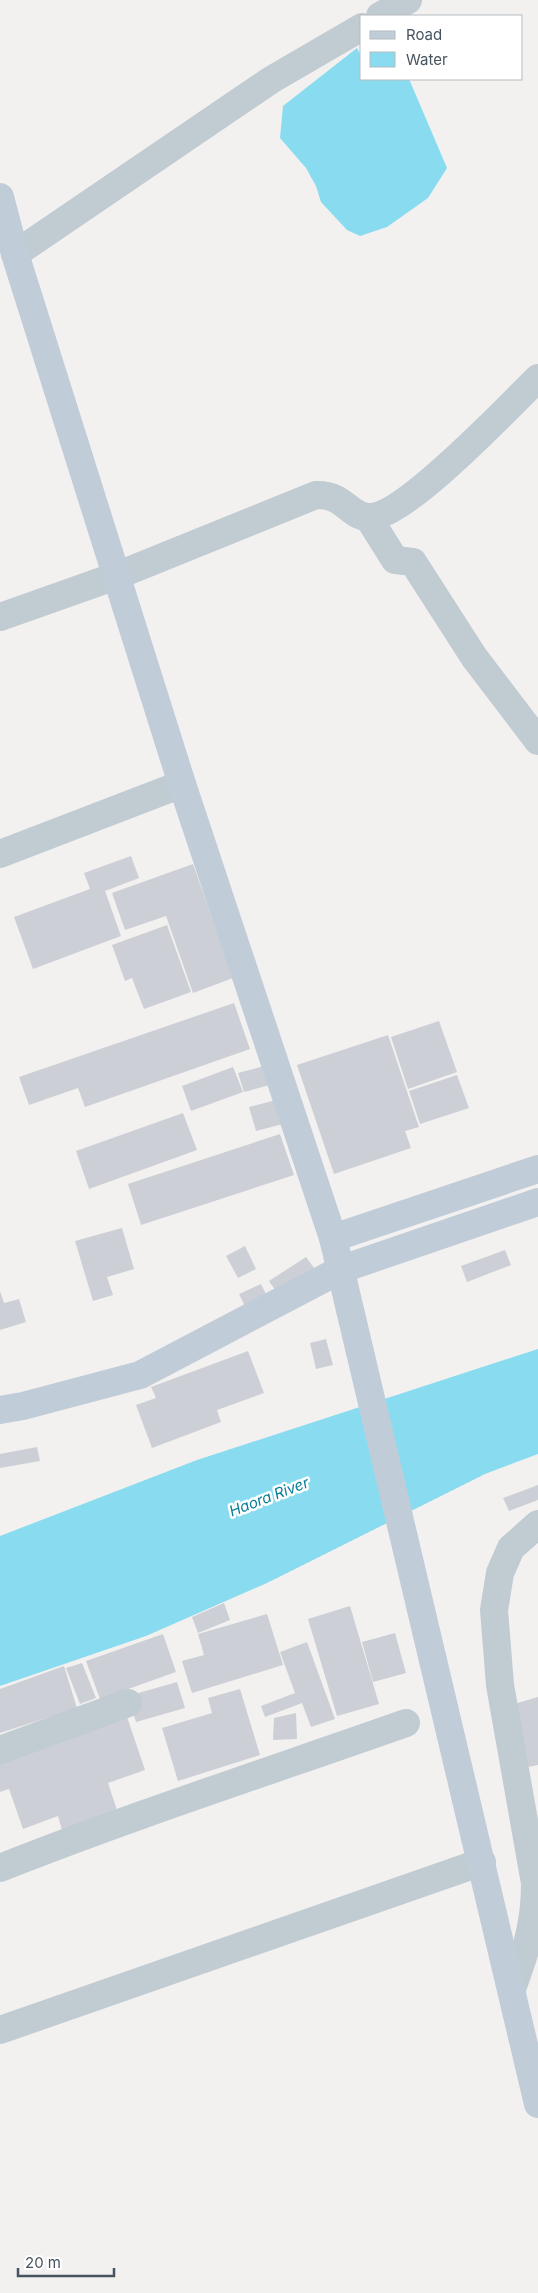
<svg xmlns="http://www.w3.org/2000/svg" width="538" height="2293" font-family="Inter,sans-serif">
  <style>
    .water { fill: #89dcf0 }
    .building { fill: #cccfd5 }
    .lines { fill: none; stroke-linecap: round; stroke-linejoin: round }
    .street { stroke: #c0cbd2; stroke-width: 28 }
    .secondary { stroke: #c0ccd8; stroke-width: 28 }
    .labels { text-anchor: middle; stroke-width: 5; stroke-linejoin: round; paint-order: stroke }
    .water-label { font-size: 15px; font-style: italic; fill: #087e9a; stroke: #fff }
  </style>
  <rect width="100%" height="100%" fill="#f3f0f0"/>
  <g class="water">
    <polygon points="357,48 362,58 362,79 409,79 447,168 428,198 387,227 360,236 347,230 321,202 316,186 306,168 280,138 283,106"/>
    <polygon points="538,1349 538,1454 485,1474 267,1583 146,1636 0,1686 0,1536 197,1460"/>
  </g>
  <g class="building">
    <polygon points="131,856 139,878 105,891 121,936 33,969 14,917 90,889 84,873"/>
    <polygon points="193,864 233,978 193,993 166,916 125,930 112,893"/>
    <polygon points="167,925 191,992 144,1009 132,978 125,981 112,945"/>
    <polygon points="234,1003 250,1049 85,1107 78,1088 29,1105 19,1077"/>
    <polygon points="439,1021 457,1072 408,1089 391,1037"/>
    <polygon points="388,1035 419,1127 405,1131 411,1148 334,1174 297,1065"/>
    <polygon points="264,1066 270,1085 244,1092 238,1073"/>
    <polygon points="233,1067 243,1092 191,1111 182,1086"/>
    <polygon points="457,1075 469,1108 420,1124 409,1091"/>
    <polygon points="276,1100 283,1124 256,1131 249,1107"/>
    <polygon points="183,1113 197,1150 89,1189 76,1151"/>
    <polygon points="280,1134 294,1175 141,1225 128,1184"/>
    <polygon points="122,1228 134,1269 107,1277 113,1295 93,1301 75,1241"/>
    <polygon points="245,1246 256,1269 238,1278 226,1256"/>
    <polygon points="505,1250 511,1265 467,1282 461,1266"/>
    <polygon points="306,1257 317,1272 280,1297 269,1281"/>
    <polygon points="261,1284 271,1304 249,1315 239,1294"/>
    <polygon points="0,1291 4,1303 19,1299 26,1322 0,1330"/>
    <polygon points="326,1339 333,1365 316,1369 310,1343"/>
    <polygon points="248,1351 264,1393 217,1410 221,1422 152,1448 136,1405 156,1398 151,1387"/>
    <polygon points="37,1447 40,1461 0,1468 0,1454"/>
    <polygon points="538,1485 538,1500 509,1511 503,1498"/>
    <polygon points="224,1603 230,1620 198,1633 192,1617"/>
    <polygon points="350,1606 379,1704 337,1716 308,1619"/>
    <polygon points="267,1614 283,1665 192,1693 182,1661 204,1655 198,1634"/>
    <polygon points="395,1633 406,1673 373,1682 362,1642"/>
    <polygon points="163,1634 176,1672 100,1699 86,1661"/>
    <polygon points="307,1642 335,1719 311,1727 302,1703 265,1717 261,1706 295,1693 280,1652"/>
    <polygon points="82,1663 96,1698 80,1704 66,1668"/>
    <polygon points="64,1666 77,1708 0,1733 0,1689"/>
    <polygon points="177,1682 185,1708 136,1722 128,1696"/>
    <polygon points="240,1689 260,1755 178,1781 162,1728 212,1713 208,1698"/>
    <polygon points="538,1697 538,1765 528,1767 511,1705"/>
    <polygon points="125,1711 145,1770 108,1783 117,1810 62,1830 58,1816 23,1829 9,1789 0,1792 0,1764 4,1763 1,1754"/>
    <polygon points="296,1713 297,1739 273,1740 274,1718"/>
  </g>
  <g class="lines">
    <g class="street">
      <polyline points="380,16 408,0"/>
      <polyline points="15,254 271,80 362,27"/>
      <polyline points="368,517 395,560 413,562 474,657 538,741"/>
      <path d="M0,617l116,-41 200,-81c28,-1 32,20 51,22 36,3 143,-112 171,-139"/>
      <polyline points="0,854 182,784"/>
      <polyline points="0,1750 128,1703"/>
      <path d="M0,1868c134,-53 270,-97 406,-145"/>
      <path d="M512,1989c14,-40 23,-63 23,-106l-35,-198 -6,-75 6,-37 11,-25 27,-24"/>
      <polyline points="0,2030 482,1862"/>
    </g>
    <g class="secondary">
      <polyline points="0,197 15,254 182,784 333,1238 538,2104"/>
      <polyline points="333,1238 538,1169"/>
      <polyline points="0,1410 23,1406 140,1375 342,1269 538,1202"/>
    </g>
  </g>
  <g class="labels">
    <g class="water-label">
      <text transform="translate(269 1497) rotate(-21)" y="5">Haora River</text>
    </g>
  </g>
  <rect x="360" y="15" width="162" height="65" fill="#ffffff" stroke="#b5bbbf"/>
  <rect x="370" y="31" width="25" height="8" fill="#c0ccd8" stroke="#b5bbbf"/>
  <text x="406" y="40" font-size="15" fill="#47545f">Road</text>
  <rect x="370" y="52" width="25" height="15" fill="#89dcf0" stroke="#b5bbbf"/>
  <text x="406" y="65" font-size="15" fill="#47545f">Water</text>
  <path d="M18 2268v8h96v-8" fill="none" stroke="#47545f" stroke-width="2.5"/>
  <text x="25" y="2268" font-size="15" fill="#47545f" stroke="#ffffff" stroke-width="4" paint-order="stroke">20 m</text>
</svg>
